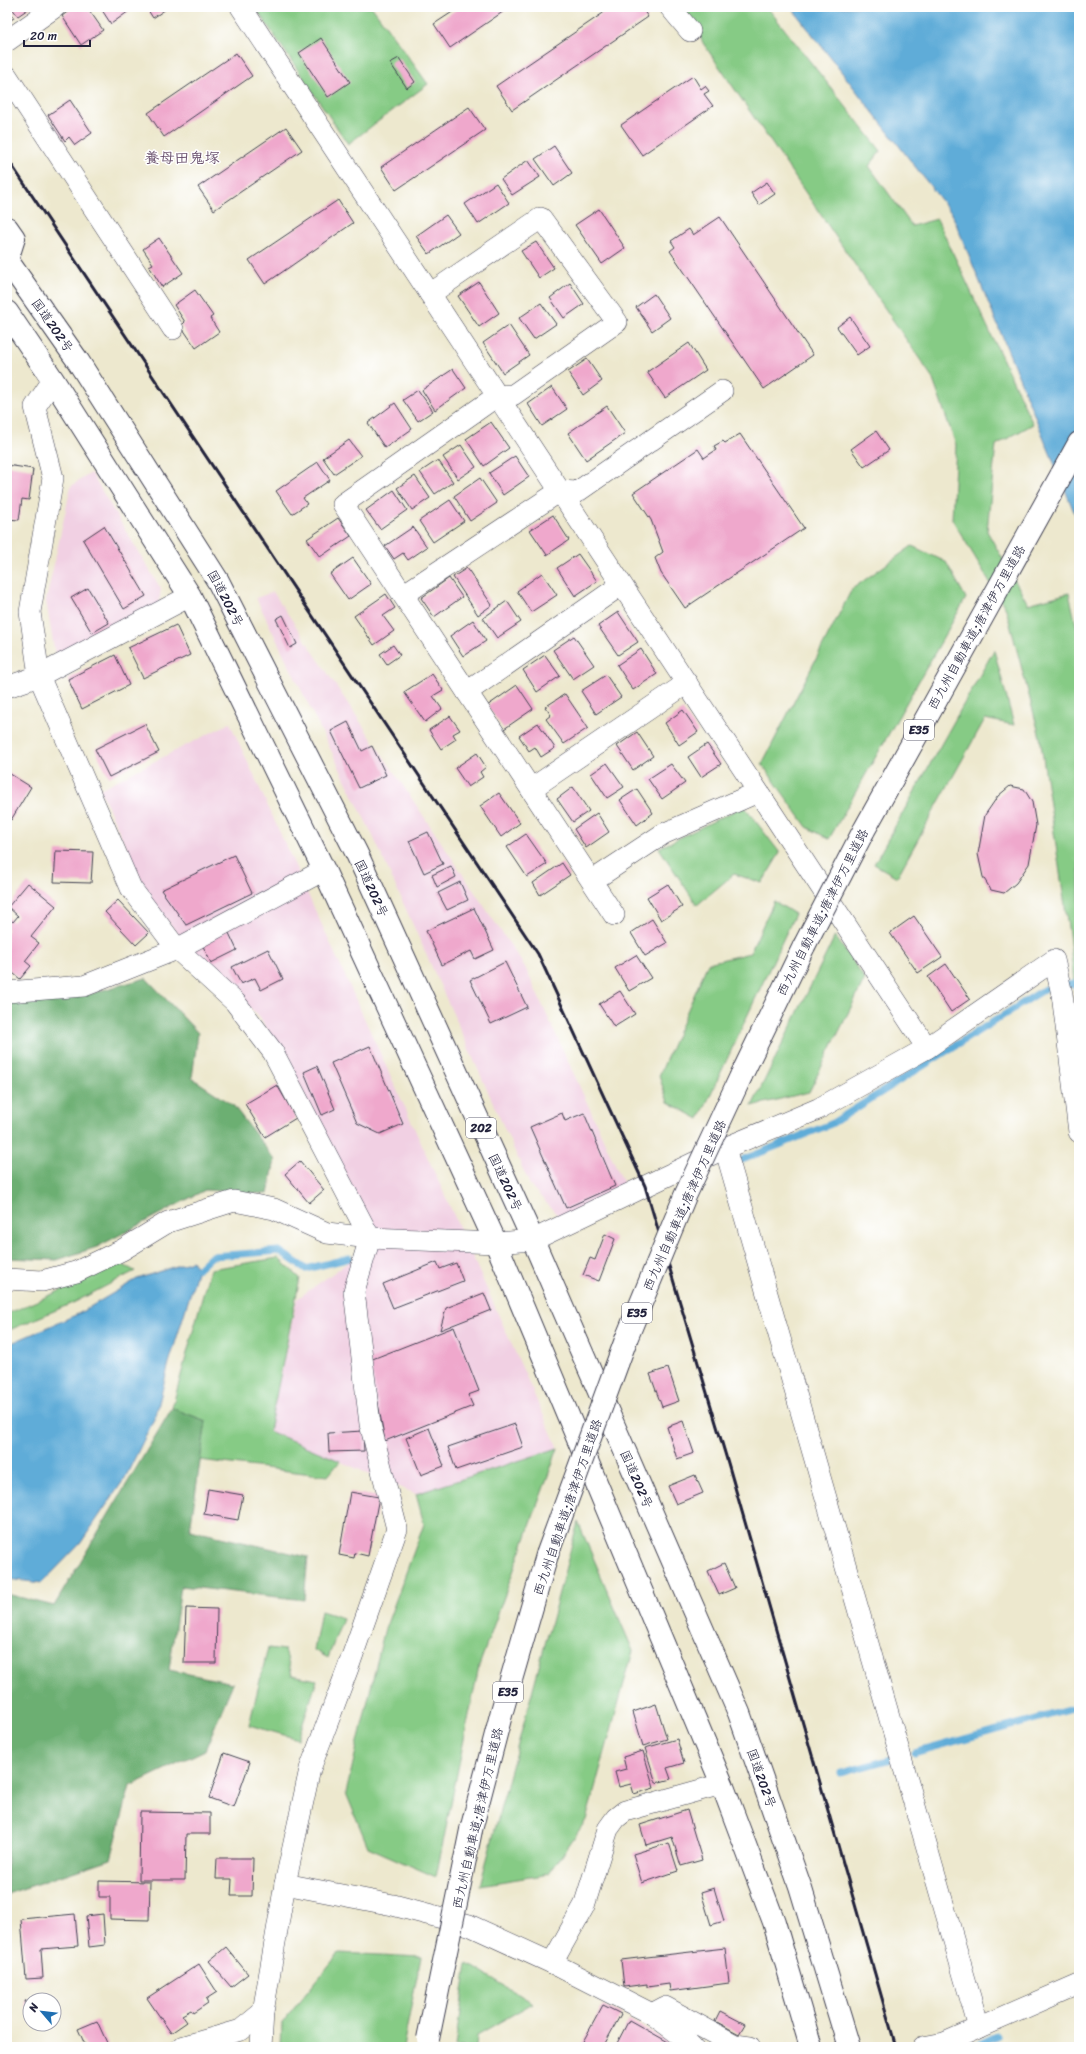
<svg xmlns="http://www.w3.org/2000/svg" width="1086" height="2054" font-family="Sriracha,'Klee One',sans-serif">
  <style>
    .built { fill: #f1d0e3 }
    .green { fill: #86cb85; stroke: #547660 }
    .forest { fill: #6caf72; stroke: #476856 }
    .water { fill: #5facd8; stroke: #40678a }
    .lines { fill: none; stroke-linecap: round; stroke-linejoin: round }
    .stream { stroke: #5facd8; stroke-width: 7 }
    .building { fill: #efa8cc }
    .minor-casing { stroke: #404051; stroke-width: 22 }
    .secondary-casing { stroke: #404051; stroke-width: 24 }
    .trunk-casing { stroke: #404051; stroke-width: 24 }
    .motorway-casing { stroke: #404051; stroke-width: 24 }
    .minor { stroke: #fff; stroke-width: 21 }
    .secondary { stroke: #fff; stroke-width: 22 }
    .trunk { stroke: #fff; stroke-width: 22 }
    .motorway { stroke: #fff; stroke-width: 22 }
    .rail { stroke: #22223b; stroke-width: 3 }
    .motorway-bridge-casing { stroke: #404051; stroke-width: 24; stroke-linecap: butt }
    .motorway-bridge { stroke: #fff; stroke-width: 22 }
    .labels { text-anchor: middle; stroke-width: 3; stroke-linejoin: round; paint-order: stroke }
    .shield { fill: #fff; stroke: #646476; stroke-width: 1 }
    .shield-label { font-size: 12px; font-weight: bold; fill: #22223b }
    .street-label { font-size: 13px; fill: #22223b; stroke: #fff }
    .quarter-label { font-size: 15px; font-weight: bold; fill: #6a516e; stroke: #fff }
  </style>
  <rect width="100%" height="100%" fill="#fff"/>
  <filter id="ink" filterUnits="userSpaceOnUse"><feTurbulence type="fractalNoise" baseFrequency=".025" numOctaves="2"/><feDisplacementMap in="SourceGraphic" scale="8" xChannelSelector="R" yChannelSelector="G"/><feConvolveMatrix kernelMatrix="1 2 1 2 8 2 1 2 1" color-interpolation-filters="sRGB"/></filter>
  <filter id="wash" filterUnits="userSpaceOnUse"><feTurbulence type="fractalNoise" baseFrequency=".012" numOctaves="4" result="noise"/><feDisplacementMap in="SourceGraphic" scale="16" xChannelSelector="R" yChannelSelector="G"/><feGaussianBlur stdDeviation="0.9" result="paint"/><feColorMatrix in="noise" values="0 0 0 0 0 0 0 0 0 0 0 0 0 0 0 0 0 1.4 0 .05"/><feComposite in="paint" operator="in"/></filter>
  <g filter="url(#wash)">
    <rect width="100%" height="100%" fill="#ede8ce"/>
    <g class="built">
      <polygon points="91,473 161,589 158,608 56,660 46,601 71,486"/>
      <polygon points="273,592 525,967 625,1186 561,1219 530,1185 373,836 256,598"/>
      <polygon points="230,723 457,1222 558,1448 416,1494 269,1431 297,1299 379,1240 260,1017 199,960 150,900 100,789"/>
    </g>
    <g class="green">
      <polygon points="255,7 372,7 428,84 348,144"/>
      <polygon points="683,7 767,7 881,151 869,166 912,226 937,219 1033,424 996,445 987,531 1028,604 1069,593 1079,638 1079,1034 1069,934 1040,737 1006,609 952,519 956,445 932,377 703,43 693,20"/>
      <polygon points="912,546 946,562 966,598 829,839 807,827 762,764 852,589"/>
      <polygon points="994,650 1014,725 985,719 897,877 874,864"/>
      <polygon points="744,806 780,853 762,883 734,874 697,905 659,848"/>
      <polygon points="774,901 795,914 699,1119 668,1102 659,1076 708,963 750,953"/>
      <polygon points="835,936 865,979 809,1092 752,1106"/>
      <polygon points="278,1258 300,1278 269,1431 340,1461 328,1476 200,1460 206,1421 172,1408 210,1269"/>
      <polygon points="121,1264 135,1271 75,1302 7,1331 7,1314"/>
      <polygon points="558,1448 479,1666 436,1877 368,1847 346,1793 384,1632 424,1524 416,1494"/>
      <polygon points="578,1522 633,1651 586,1820 549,1874 480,1885"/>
      <polygon points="321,1611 343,1618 328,1658 314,1650"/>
      <polygon points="268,1648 285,1650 292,1675 317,1680 298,1739 249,1725"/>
      <polygon points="339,1953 421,1957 403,2047 281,2047 282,2023"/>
      <polygon points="467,1963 533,2003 477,2035 476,2047 455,2047"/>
    </g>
    <g class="forest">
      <polygon points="146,978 198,1033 192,1078 233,1105 275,1160 268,1194 205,1190 97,1247 57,1260 7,1258 7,1002 89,994"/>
      <polygon points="172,1408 206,1421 190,1530 308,1557 304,1600 181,1586 169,1670 233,1683 205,1750 130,1786 111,1859 7,1894 7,1898 7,1594 54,1606"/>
    </g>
    <g class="water">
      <polygon points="791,7 1079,7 1079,524 952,214"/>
      <polygon points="192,1261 198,1269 169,1363 156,1415 125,1478 80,1544 42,1583 7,1579 7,1345 78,1314 137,1279"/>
    </g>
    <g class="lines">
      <g class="stream">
        <polyline points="742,1160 831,1124 1045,989 1079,983"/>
        <polyline points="198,1269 212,1256 279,1251 306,1269 350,1258"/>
        <polyline points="914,1753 1079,1707"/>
        <polyline points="841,1773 891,1759"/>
        <polyline points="973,2047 997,2036"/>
      </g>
    </g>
    <g id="blocks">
      <g class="building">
        <polygon points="11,7 31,7 18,16"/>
        <polygon points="74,7 87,7 103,30 81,45 62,16"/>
        <polygon points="100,7 126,7 129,11 111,24"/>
        <polygon points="146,7 169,7 153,18"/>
        <polygon points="460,7 510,7 450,48 434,24"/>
        <polygon points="612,7 641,7 648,17 512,110 496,86"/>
        <polygon points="7,8 14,18 7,22"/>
        <polygon points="321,38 350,82 328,97 299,53"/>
        <polygon points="236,53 252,76 164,137 148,113"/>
        <polygon points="399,58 415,82 407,88 390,63"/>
        <polygon points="693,76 701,89 705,86 709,91 704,94 713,106 642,155 621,125"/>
        <polygon points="70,100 92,133 75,145 69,137 65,141 48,115"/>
        <polygon points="469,107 485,130 396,190 381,167"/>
        <polygon points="286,127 302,150 214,210 198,187"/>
        <polygon points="554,146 572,173 554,186 535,159"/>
        <polygon points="528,160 540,177 512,195 501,179"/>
        <polygon points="767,182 775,194 759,205 751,193"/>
        <polygon points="496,183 509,203 478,224 465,204"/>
        <polygon points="338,200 353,223 265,284 249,260"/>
        <polygon points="599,209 625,248 602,264 575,225"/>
        <polygon points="446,215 459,233 429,254 416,236"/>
        <polygon points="720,217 813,355 764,389 670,251 675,247 671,241 689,229 693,235"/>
        <polygon points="159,238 183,273 162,287 149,266 153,264 143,249"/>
        <polygon points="536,242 554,268 539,278 521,251"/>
        <polygon points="479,282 499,313 479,327 458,296"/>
        <polygon points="570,283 584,304 564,318 550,298"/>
        <polygon points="195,290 213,316 210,318 219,332 196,348 181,326 185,322 174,305"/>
        <polygon points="654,294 670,318 652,331 636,307"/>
        <polygon points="541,303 556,324 534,339 519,318"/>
        <polygon points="850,317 870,346 857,355 837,327"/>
        <polygon points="509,325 529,355 503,373 483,343"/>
        <polygon points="689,343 706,370 665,398 647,372"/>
        <polygon points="587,359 602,381 583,395 568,372"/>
        <polygon points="453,369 466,388 435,410 422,390"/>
        <polygon points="552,387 567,409 542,426 528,404"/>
        <polygon points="418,390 433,411 418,421 403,400"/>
        <polygon points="395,403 412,429 385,448 368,423"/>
        <polygon points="607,406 625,433 586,460 568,433"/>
        <polygon points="491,422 509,448 484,466 466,439"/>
        <polygon points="876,431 889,450 864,467 851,449"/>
        <polygon points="740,434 804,528 685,608 661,573 655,558 663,552 651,520 633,493 698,449 704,458 716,450 714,446 723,441 725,443"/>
        <polygon points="349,440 361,456 334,474 323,458"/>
        <polygon points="461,445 476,467 458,479 443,457"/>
        <polygon points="515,456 529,477 503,495 489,473"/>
        <polygon points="438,460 453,482 435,494 420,472"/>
        <polygon points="318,462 330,480 303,498 307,504 292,514 276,491"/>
        <polygon points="7,465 33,469 29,500 22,499 19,520 7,519"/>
        <polygon points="415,476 430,498 412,510 397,488"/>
        <polygon points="480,478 497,503 470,521 454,496"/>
        <polygon points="394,490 407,510 380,529 366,510"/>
        <polygon points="450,500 464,521 433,542 419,521"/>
        <polygon points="553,515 569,540 547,555 530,530"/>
        <polygon points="338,518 351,536 320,557 307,539"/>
        <polygon points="104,526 146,596 124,609 83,540"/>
        <polygon points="413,527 427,547 408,560 403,553 394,559 385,546"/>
        <polygon points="578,554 597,581 575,596 557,568"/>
        <polygon points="353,558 371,584 348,600 330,574"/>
        <polygon points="467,568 492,605 478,615 453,577"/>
        <polygon points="542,573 557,595 531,612 517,591"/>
        <polygon points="449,578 462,597 434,617 421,598"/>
        <polygon points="88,588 109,623 92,633 71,598"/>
        <polygon points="386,594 395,608 383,616 394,631 374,645 354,616"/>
        <polygon points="507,601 521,622 497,638 483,618"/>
        <polygon points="618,612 638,642 618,655 598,626"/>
        <polygon points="283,615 297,644 290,648 276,619"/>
        <polygon points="473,620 486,641 463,656 450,636"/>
        <polygon points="176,625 190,655 143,678 128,648"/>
        <polygon points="574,636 594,665 573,679 553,650"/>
        <polygon points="393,645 400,655 387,664 380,654"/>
        <polygon points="641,649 657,674 633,690 617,665"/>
        <polygon points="115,655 129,685 82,709 68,679"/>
        <polygon points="545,655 560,676 537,692 523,670"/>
        <polygon points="432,674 443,690 433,696 442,709 425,722 404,692"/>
        <polygon points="606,675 621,697 596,714 581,691"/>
        <polygon points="517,685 533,709 504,729 487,706"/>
        <polygon points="565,694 588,728 564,744 546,719 551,715 545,707"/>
        <polygon points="683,710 698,732 679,745 665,723"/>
        <polygon points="450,716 460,730 453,734 456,739 441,749 429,730"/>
        <polygon points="348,722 362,751 372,746 386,775 359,788 331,731"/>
        <polygon points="538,723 555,748 541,757 535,747 529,751 519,736"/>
        <polygon points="145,724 159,752 109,777 95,749"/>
        <polygon points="637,732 653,756 633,770 617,746"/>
        <polygon points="707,744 721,764 701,777 688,757"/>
        <polygon points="477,753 486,767 480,772 483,777 468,787 455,768"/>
        <polygon points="607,763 624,787 607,798 591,774"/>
        <polygon points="671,764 685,783 662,799 648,779"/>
        <polygon points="7,772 31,787 11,820 7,818"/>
        <polygon points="1010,786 1024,789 1032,802 1036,825 1029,864 1016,883 1004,893 991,890 983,877 978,854 985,815 998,796"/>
        <polygon points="573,787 589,811 573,822 557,799"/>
        <polygon points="637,789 653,813 637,825 620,800"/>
        <polygon points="499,793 520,823 501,837 480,806"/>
        <polygon points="597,813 609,832 586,848 574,829"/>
        <polygon points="428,832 443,864 424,873 409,841"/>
        <polygon points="526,834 547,864 527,877 507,847"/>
        <polygon points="56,851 93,852 91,883 54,882"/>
        <polygon points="234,855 252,893 186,925 161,890"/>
        <polygon points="562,863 570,875 540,895 533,883"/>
        <polygon points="451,866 456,877 437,887 432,875"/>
        <polygon points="460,882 468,900 447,910 438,893"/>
        <polygon points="28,883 56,906 31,937 39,943 25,961 31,966 20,979 7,968 7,917 13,922 18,916 8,907"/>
        <polygon points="668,884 682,907 661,920 647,897"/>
        <polygon points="118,900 149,933 136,945 105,912"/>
        <polygon points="474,908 494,950 475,959 471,951 442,965 426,931"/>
        <polygon points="914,916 942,957 918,973 890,933"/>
        <polygon points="652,919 667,943 645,956 631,933"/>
        <polygon points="228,931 237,950 211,963 202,944"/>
        <polygon points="268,949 283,979 261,990 255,978 241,984 232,967"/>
        <polygon points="636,955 651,978 629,991 615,968"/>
        <polygon points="505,962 527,1007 491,1024 470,980"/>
        <polygon points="946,964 970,999 951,1012 928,977"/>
        <polygon points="620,991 635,1014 614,1027 599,1004"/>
        <polygon points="370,1046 403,1124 380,1134 357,1123 331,1063"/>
        <polygon points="317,1066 335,1109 322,1115 304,1072"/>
        <polygon points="277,1085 296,1118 265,1137 245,1104"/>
        <polygon points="562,1113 565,1121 584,1113 615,1186 566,1208 530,1127"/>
        <polygon points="300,1161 324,1190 309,1203 285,1174"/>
        <polygon points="605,1234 615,1239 599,1281 583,1275 590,1258 595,1260"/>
        <polygon points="437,1262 440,1269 456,1263 463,1281 393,1308 383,1284"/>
        <polygon points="484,1293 491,1310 440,1330 446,1308"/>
        <polygon points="454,1327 479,1391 468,1395 473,1406 385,1441 370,1360"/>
        <polygon points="668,1368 679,1401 662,1407 650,1374"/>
        <polygon points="683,1421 694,1453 677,1459 667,1427"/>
        <polygon points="515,1424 523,1447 456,1470 448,1447"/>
        <polygon points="429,1428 444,1466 421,1475 406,1438"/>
        <polygon points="363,1431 364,1451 329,1452 328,1433"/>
        <polygon points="695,1475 703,1493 676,1504 668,1486"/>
        <polygon points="208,1489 243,1495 238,1520 204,1514"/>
        <polygon points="350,1492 379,1497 368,1556 355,1553 354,1558 339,1555"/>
        <polygon points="724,1563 735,1588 719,1595 708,1571"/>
        <polygon points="186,1608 217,1609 216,1663 184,1663"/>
        <polygon points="656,1704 667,1739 643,1746 633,1712"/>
        <polygon points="677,1739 684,1763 667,1768 671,1779 656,1783 645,1748"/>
        <polygon points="643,1751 654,1788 634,1794 631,1784 619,1787 615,1772 626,1769 623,1757"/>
        <polygon points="224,1753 250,1762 234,1807 209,1798"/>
        <polygon points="687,1810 702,1860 681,1866 672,1837 646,1845 640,1825"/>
        <polygon points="140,1812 210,1813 210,1834 186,1834 185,1880 139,1880"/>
        <polygon points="669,1843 678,1871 642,1883 633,1854"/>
        <polygon points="217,1858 253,1858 252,1896 231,1896 232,1879 216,1879"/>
        <polygon points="99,1881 150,1882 149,1920 110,1919 110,1897 99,1897"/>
        <polygon points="714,1888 724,1921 711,1925 701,1892"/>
        <polygon points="75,1914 78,1946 41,1949 43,1978 26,1979 21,1919"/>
        <polygon points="103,1914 105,1945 89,1947 86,1916"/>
        <polygon points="226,1947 248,1974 231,1987 209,1961"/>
        <polygon points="725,1948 729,1983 670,1991 669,1984 647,1987 647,1984 624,1987 621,1960"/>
        <polygon points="199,1964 217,1992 206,1999 208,2003 193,2013 191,2010 182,2015 187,2022 171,2033 147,1998"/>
        <polygon points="44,1995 46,2000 30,2000 29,2014 25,2001"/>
        <polygon points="603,2005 621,2014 603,2047 580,2047"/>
        <polygon points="720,2011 745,2024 739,2034 715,2021"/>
        <polygon points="629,2020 670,2043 668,2047 615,2047"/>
        <polygon points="97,2021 108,2045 104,2047 86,2047 78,2029"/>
      </g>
    </g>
  </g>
  <g filter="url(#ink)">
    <use href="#blocks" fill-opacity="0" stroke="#404051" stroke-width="1"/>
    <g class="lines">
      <g class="minor-casing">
        <g id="minor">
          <polyline points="241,7 927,1048"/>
          <polyline points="670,7 690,31"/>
          <polyline points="7,41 55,7"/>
          <polyline points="7,76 173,329"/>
          <polyline points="430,294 541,218 617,322 513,395 497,396 343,504 614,915"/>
          <polyline points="53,380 35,407 53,478 30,612 39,676 131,888 177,949 235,1002 273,1052 370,1238 354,1291 370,1424 397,1529 348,1668 310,1769 285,1884 263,2012 261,2047"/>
          <polyline points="403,595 560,491 577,492 722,391"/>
          <polyline points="7,687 39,676 190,596"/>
          <polyline points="467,692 621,585"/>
          <polyline points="531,789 687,683"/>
          <polyline points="592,881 663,834 758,792"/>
          <polyline points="7,992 84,986 177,949 324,870"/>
          <polyline points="725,1148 979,2028"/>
          <polyline points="7,1279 42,1281 76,1272 122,1250 168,1222 234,1201 274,1209 327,1233 370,1238 496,1243 533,1240 725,1148 818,1109 927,1048 1054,960 1062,994 1079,1132"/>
          <polyline points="285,1884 393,1905 469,1925 552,1963 652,2014 679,2034 692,2047"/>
          <polyline points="552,1963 584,1906 608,1829 616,1818 625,1811 722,1784"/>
          <polyline points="652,2014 665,2007 735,2045 750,2047"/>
          <polyline points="181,2047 241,2030 263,2012"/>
          <polyline points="923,2047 944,2043 1079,1984"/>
        </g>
      </g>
      <g class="secondary-casing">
        <polyline id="secondary" points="7,228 14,238 7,260"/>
      </g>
      <g class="trunk-casing">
        <g id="trunk">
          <polyline points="7,260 78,361 218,581 357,854 533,1240 739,1713 800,1886 849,2047"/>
          <polyline points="7,312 53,380 190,596 324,870 496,1243 722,1784 774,1922 811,2047"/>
        </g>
      </g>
      <g class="motorway-casing">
        <g id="motorway">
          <polyline points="863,832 1079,443"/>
          <polyline points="741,1076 804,946"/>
          <polyline points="471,1830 502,1711 547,1555"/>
        </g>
      </g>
      <use href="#minor" class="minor"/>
      <use href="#secondary" class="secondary"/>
      <use href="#trunk" class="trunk"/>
      <use href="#motorway" class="motorway"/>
      <polyline class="rail" points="7,158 538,954 645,1186 728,1463 896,2047"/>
      <g class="motorway-bridge-casing">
        <g id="motorway-bridge">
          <polyline points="804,946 863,832"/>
          <polyline points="547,1555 627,1337 685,1196 741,1076"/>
          <polyline points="428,2039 471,1830"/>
        </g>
      </g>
      <use href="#motorway-bridge" class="motorway-bridge"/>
    </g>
  </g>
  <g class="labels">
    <g class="shield">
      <rect x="904" y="720" width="30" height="20" rx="3"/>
      <rect x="466" y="1118" width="30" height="20" rx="3"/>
      <rect x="622" y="1303" width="30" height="20" rx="3"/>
      <rect x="493" y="1682" width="30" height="20" rx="3"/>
    </g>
    <g class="shield-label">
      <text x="919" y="734">E35</text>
      <text x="481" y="1132">202</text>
      <text x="637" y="1317">E35</text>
      <text x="508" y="1696">E35</text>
    </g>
    <g class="street-label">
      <text transform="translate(53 325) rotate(55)" y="5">国道202号</text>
      <text transform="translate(226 598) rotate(62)" y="5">国道202号</text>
      <text transform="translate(976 627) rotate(-61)" y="5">西九州自動車道;唐津伊万里道路</text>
      <text transform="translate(372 888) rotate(65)" y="5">国道202号</text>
      <text transform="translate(822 912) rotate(-63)" y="5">西九州自動車道;唐津伊万里道路</text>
      <text transform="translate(506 1182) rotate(65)" y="5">国道202号</text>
      <text transform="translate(684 1205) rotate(-66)" y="5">西九州自動車道;唐津伊万里道路</text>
      <text transform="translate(637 1479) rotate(66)" y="5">国道202号</text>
      <text transform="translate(567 1507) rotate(-71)" y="5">西九州自動車道;唐津伊万里道路</text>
      <text transform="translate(762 1778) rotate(70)" y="5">国道202号</text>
      <text transform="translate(477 1818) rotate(-77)" y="5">西九州自動車道;唐津伊万里道路</text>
    </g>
    <g class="quarter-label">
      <text x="182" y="163">養母田鬼塚</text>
    </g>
  </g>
  <rect width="1086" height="2054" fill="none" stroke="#fff" stroke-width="24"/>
  <g transform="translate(42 2012) rotate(298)"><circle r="19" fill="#ffffff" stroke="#a7a7b1"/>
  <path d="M0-3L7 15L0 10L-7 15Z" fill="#1f6fb2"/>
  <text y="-6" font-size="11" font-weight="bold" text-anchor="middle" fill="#22223b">N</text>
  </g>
  <path d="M24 40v6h66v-6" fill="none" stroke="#22223b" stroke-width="2"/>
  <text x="30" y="40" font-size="12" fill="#22223b" stroke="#ffffff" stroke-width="3" paint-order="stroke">20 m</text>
</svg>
